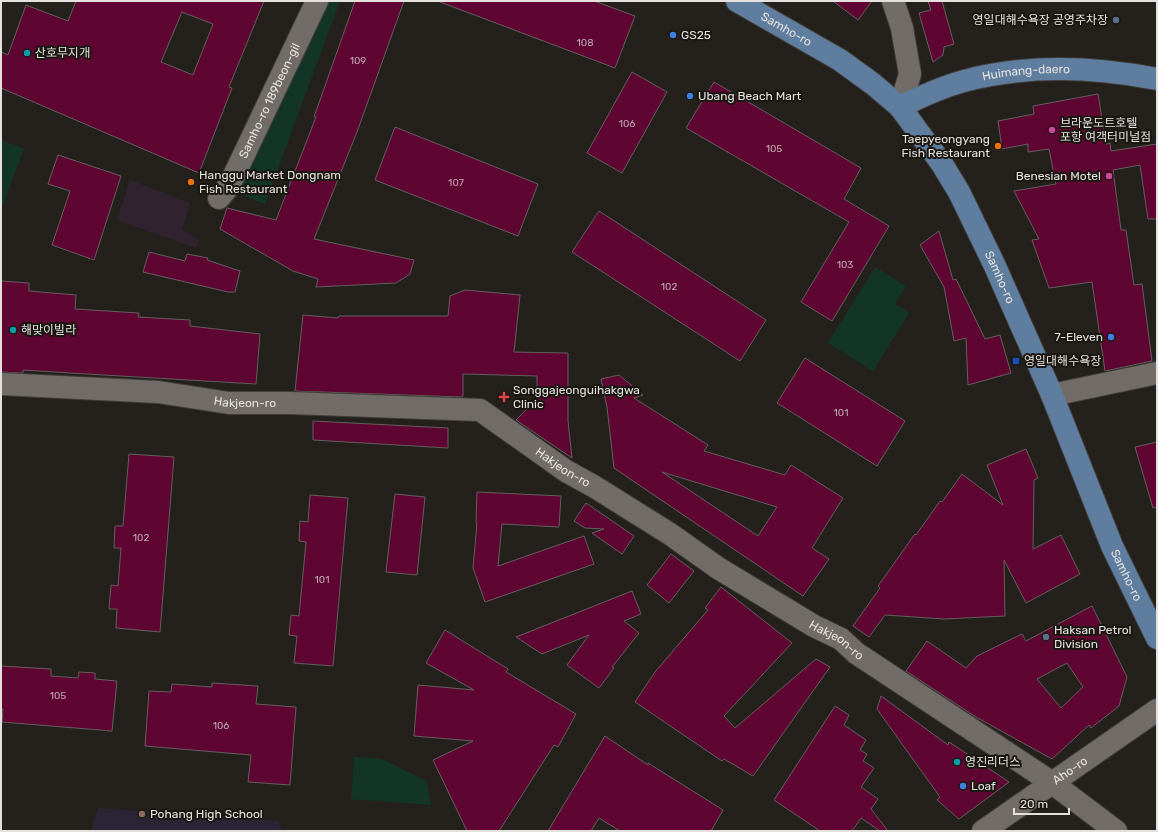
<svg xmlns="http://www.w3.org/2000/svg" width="1158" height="832" font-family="Rubik,'Noto Sans KR',sans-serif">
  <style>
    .commercial { fill: #30232f }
    .education { fill: #2b2434 }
    .green { fill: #133527 }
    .building { fill: #5e0531; stroke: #655e60; fill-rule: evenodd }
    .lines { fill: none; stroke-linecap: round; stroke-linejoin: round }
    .street-casing { stroke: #413e3b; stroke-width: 24 }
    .secondary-casing { stroke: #413e3b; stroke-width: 24 }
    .primary-casing { stroke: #413e3b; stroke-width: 24 }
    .street { stroke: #716c68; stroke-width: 22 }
    .secondary { stroke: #716c68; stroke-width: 22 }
    .primary { stroke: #5e7d9f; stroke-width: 22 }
    .service-dot { fill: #5c6f8a; stroke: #1b1713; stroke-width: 1.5 }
    .shop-dot { fill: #3f7fe0; stroke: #1b1713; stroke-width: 1.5 }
    .culture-dot { fill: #0f9aa8; stroke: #1b1713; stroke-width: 1.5 }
    .hotel-dot { fill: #d1479c; stroke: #1b1713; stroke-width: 1.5 }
    .food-dot { fill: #e8710a; stroke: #1b1713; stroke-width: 1.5 }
    .transit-dot { fill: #1a4fb4; stroke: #1b1713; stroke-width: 1.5 }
    .health-dot { fill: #e0444e; stroke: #1b1713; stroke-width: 1.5 }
    .education-dot { fill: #8d6e63; stroke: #1b1713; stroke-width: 1.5 }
    .labels { text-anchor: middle; stroke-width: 4; stroke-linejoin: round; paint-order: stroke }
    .number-label { font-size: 10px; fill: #c2aab3 }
    .poi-label { font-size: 12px; fill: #e4e1de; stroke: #1b1713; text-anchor: start }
    .street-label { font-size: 12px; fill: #e4e1de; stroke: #1b1713 }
  </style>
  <rect width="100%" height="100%" fill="#24201c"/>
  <polygon class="commercial" points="130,180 190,203 182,230 199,240 196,248 117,220"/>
  <polygon class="education" points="98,808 278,821 282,831 91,831"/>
  <g class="green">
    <polygon points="304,1 340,1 265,204 234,192"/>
    <polygon points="1,140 24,149 1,210"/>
    <polygon points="875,267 906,286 895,304 909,313 873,371 828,343"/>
    <polygon points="354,757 382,759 427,781 431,805 351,799"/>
  </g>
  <g class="building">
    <path d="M76,1h188l-35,86 3,1 -33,85 -198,-85v-36l7,3 18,-50 42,16zM182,12l31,12 -20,51 -32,-13z"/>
    <polygon points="355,1 404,1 357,132 314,239 414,260 410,274 396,283 316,287 318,279 293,271 220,229 227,208 276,220 316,117 314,117"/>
    <polygon points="440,1 594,1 635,16 615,68 440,2"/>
    <polygon points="833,1 872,1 858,20"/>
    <polygon points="928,1 942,1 954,44 944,47 943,55 933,62 919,13 931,10"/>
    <polygon points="632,72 667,92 622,173 587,153"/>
    <polygon points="714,82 861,168 844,199 889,226 832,321 801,302 849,222 686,128"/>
    <polygon points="1098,94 1106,144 1110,143 1111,151 1157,144 1157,219 1148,219 1140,165 1113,170 1121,230 1126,230 1134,285 1142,284 1152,361 1105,371 1092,282 1049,288 1032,240 1039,239 1014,191 1056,184 1049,149 1028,152 1028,144 1002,149 998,121 1034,114 1033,106"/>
    <polygon points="395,127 538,184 518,236 375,180"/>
    <polygon points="58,155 121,176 94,260 52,245 70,191 48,184"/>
    <polygon points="599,211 766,320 740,361 572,252"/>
    <polygon points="939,231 953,280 956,279 985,339 1000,335 1011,373 968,385 966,338 954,341 944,287 920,245"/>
    <polygon points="149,252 185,261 187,254 208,258 207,260 240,271 235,292 228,292 143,272"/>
    <polygon points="1,281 29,283 29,291 76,295 75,309 139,313 138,317 190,320 190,326 260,334 256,384 70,373 23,370 23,373 1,372"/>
    <polygon points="465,290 520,295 514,352 568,353 568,421 572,458 516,420 537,399 537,376 463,374 463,396 462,397 295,391 303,315 338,318 339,316 448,316 450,296"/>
    <polygon points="805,358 905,421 877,466 777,403"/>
    <path d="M619,375l24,20 -9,3 74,47 -4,6 81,24 6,-10 52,33 -31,50 17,11 -26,37 -189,-128 -7,-61 -6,-28zM662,472l115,35 -19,29z"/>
    <polygon points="313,421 448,428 448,448 313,440"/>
    <polygon points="1157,442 1157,507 1153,508 1135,447"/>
    <polygon points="1026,449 1038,478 1034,480 1033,549 1061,535 1080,574 1026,603 1004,560 1005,616 944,619 885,615 869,637 853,626 880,588 878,586 915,534 916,535 940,501 942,502 962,474 1003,505 987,465"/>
    <polygon points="129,454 174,457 160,632 116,628 117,609 109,609 111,585 118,586 121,548 114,548 115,526 123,526"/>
    <polygon points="477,492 561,496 559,527 502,524 498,566 584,536 594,564 485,602 473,568 477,523 476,522"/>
    <polygon points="395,494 425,497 417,575 386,572"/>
    <polygon points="310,495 348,498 333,666 294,663 297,636 289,635 291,615 299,616 306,542 299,541 300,521 308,522"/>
    <polygon points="586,503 634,536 622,554 592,533 604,529 585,528 574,521"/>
    <polygon points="671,554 694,571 669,603 647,585"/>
    <polygon points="721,587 792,643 724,716 735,728 816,659 830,667 753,776 724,759 722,761 635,702 655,672 708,610 705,608"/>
    <polygon points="632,591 641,614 624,621 639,633 612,667 614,668 599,688 567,665 589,635 542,654 516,637"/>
    <path d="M1092,606l35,71 -8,29 -28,22 -2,-3 -37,34 -76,-42 -70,-46 21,-30 39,27 11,-12 45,-22 4,7zM1067,663l16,24 -22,21 -24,-29z"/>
    <polygon points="445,630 508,669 506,672 576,714 558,747 554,745 499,831 467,831 433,760 473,741 414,736 418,685 474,690 426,663"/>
    <polygon points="1,666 51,669 51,676 78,678 79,672 95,673 95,679 117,681 112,731 2,722 3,709 1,709"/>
    <polygon points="212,683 258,686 256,704 296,707 290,785 248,782 251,755 145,746 149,691 171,692 172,684 212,687"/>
    <polygon points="881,696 948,745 949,742 1009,782 959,819 937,800 940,797 877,709"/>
    <polygon points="835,706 849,715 844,725 866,740 860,750 867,754 863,761 874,768 861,787 878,799 871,809 888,831 880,831 861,818 852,831 820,831 774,800"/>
    <polygon points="605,736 648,765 648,763 723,810 711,831 620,831 599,818 591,831 548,831"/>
  </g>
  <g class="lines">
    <g class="street-casing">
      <g id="street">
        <polyline points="893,1 902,28 910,74 900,107"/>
        <path id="s1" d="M219,198l10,-12 88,-185"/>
        <path id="s2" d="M1,384l157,8 71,11h62l189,7 86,61 29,16 75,47 48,34 96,58 27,13 15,14 195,129 65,49"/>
        <polyline points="1052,395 1157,373"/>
      </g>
    </g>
    <g class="secondary-casing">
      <g id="secondary">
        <path id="s3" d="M983,831l174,-121"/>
      </g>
    </g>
    <g class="primary-casing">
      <g id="primary">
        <path id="s4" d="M737,1l103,59 33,24 27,23 42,57 17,28 35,72 58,131 60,151 45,92"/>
        <path id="s5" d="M900,107c20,-10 42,-20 64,-26 63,-17 130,-14 193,-2"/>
      </g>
    </g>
    <use href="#street" class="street"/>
    <use href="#secondary" class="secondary"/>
    <use href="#primary" class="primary"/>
  </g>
  <g class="service-dot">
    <circle cx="1116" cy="20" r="4"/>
    <circle cx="1046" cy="637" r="4"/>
  </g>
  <g class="shop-dot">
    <circle cx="673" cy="35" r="4"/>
    <circle cx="690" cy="96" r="4"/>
    <circle cx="1111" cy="337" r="4"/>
    <circle cx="963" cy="786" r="4"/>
  </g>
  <g class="culture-dot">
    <circle cx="27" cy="53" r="4"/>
    <circle cx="13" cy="330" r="4"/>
    <circle cx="957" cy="762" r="4"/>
  </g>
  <g class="hotel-dot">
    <circle cx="1052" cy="130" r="4"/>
    <circle cx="1109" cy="176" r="4"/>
  </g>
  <g class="food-dot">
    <circle cx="998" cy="146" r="4"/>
    <circle cx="191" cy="182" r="4"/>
  </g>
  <rect class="transit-dot" x="1012" y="357" width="8" height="8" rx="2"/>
  <path class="health-dot" d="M502 391h4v4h4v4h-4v4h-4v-4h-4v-4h4z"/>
  <circle class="education-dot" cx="142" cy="814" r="4"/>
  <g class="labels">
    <g class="number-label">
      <text x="585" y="46">108</text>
      <text x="358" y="64">109</text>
      <text x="627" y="127">106</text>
      <text x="774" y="152">105</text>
      <text x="456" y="186">107</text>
      <text x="845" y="268">103</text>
      <text x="669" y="290">102</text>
      <text x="841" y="416">101</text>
      <text x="141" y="541">102</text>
      <text x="322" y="583">101</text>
      <text x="58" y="699">105</text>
      <text x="221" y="729">106</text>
    </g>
    <g class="poi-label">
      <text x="1108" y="24" text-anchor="end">영일대해수욕장 공영주차장</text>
      <text x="681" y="39">GS25</text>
      <text x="35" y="57">산호무지개</text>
      <text x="698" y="100">Ubang Beach Mart</text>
      <text x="1060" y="127">브라운도트호텔<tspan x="1060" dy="14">포항 여객터미널점</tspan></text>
      <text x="990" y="143" text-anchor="end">Taepyeongyang<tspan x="990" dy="14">Fish Restaurant</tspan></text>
      <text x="199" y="179">Hanggu Market Dongnam<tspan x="199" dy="14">Fish Restaurant</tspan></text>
      <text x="1101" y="180" text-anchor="end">Benesian Motel</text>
      <text x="21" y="334">해맞이빌라</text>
      <text x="1103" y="341" text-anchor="end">7-Eleven</text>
      <text x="1024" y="365">영일대해수욕장</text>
      <text x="513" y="394">Songgajeonguihakgwa<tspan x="513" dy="14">Clinic</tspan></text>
      <text x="1054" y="634">Haksan Petrol<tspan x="1054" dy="14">Division</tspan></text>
      <text x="965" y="766">영진리더스</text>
      <text x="971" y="790">Loaf</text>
      <text x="150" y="818">Pohang High School</text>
    </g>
    <g class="street-label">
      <text dy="4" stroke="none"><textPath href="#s4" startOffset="57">Samho-ro</textPath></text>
      <text dy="4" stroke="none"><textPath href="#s5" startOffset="132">Huimang-daero</textPath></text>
      <text dy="4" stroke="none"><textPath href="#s1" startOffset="110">Samho-ro 189beon-gil</textPath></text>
      <text dy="4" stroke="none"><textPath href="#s4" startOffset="393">Samho-ro</textPath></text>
      <text dy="4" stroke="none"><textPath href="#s2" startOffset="245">Hakjeon-ro</textPath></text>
      <text dy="4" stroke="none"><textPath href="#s2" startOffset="581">Hakjeon-ro</textPath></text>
      <text dy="4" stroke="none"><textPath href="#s4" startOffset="717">Samho-ro</textPath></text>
      <text dy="4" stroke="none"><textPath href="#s2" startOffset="905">Hakjeon-ro</textPath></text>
      <text dy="4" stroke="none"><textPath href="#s3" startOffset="106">Aho-ro</textPath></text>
    </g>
  </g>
  <rect width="1158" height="832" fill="none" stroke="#e4e1de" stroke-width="4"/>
  <path d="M1014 808v6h55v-6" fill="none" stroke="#e4e1de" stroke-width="2"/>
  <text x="1020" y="808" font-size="12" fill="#e4e1de" stroke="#1b1713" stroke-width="3" paint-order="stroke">20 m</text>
</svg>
